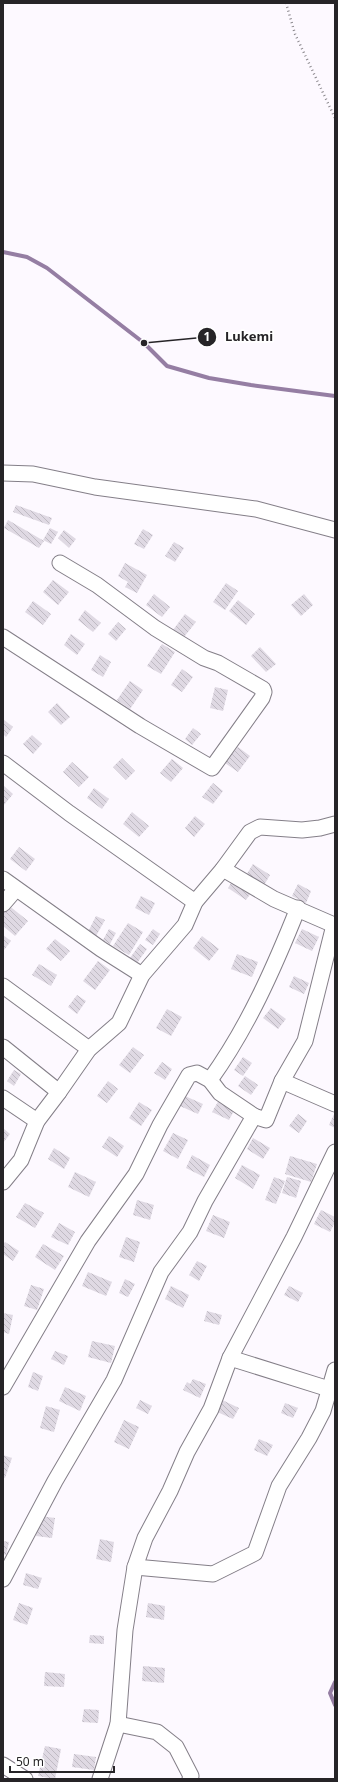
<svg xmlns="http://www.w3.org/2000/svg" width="338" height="1782" font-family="'Noto Sans',sans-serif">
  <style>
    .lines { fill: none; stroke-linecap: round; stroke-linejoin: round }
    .stream { stroke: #957ea3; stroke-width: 4 }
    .building { fill: url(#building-back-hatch) }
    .minor-casing { stroke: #847f88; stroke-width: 17 }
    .path { stroke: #8c898e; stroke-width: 2.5; stroke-dasharray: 1 3; stroke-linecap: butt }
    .minor { stroke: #fff; stroke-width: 15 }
    .leader { fill: none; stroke: #262427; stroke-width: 1.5 }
    .callout-dot { fill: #262427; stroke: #fff; stroke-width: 1.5 }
    .mark-label { font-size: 12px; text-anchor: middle; font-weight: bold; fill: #fff }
    .callout-label { font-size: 13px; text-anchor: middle; font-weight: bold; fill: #262427; stroke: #fff; stroke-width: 3.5; stroke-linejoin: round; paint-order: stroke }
  </style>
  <defs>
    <pattern id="building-back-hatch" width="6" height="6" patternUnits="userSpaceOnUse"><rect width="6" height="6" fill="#dfd9e3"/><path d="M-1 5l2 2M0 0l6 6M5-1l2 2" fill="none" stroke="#bfbac3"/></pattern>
  </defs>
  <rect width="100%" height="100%" fill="#fdf9ff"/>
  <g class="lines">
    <g class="stream">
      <polyline points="3,252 27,257 47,268 144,343 167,366 209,378 251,385 335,396"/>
      <polyline points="335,1682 330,1693 335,1705"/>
    </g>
  </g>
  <g class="building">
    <polygon points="16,505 52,518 49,525 13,512"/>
    <polygon points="8,520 44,541 39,548 4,528"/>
    <polygon points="50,528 58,532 51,544 43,540"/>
    <polygon points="143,529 153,535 144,549 134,544"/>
    <polygon points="64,530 76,539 69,548 58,538"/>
    <polygon points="174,542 184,548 175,562 165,556"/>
    <polygon points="125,563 147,575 137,593 125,587 128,582 118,576"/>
    <polygon points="53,580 69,592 58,605 43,592"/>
    <polygon points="226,583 238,591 225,610 213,602"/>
    <polygon points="154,594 170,607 162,617 146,605"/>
    <polygon points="304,594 313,605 301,616 291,605"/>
    <polygon points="238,600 255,614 246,625 229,611"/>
    <polygon points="33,601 51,614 43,625 25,612"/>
    <polygon points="85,610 101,623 93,632 78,620"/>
    <polygon points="185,614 196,622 184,637 173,630"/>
    <polygon points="118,622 126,629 116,641 108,634"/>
    <polygon points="71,634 85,644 77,655 64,645"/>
    <polygon points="162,644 175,652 161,674 147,666"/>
    <polygon points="260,647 276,664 266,672 251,656"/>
    <polygon points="100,655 111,662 103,677 91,670"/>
    <polygon points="182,669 193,677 182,692 171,685"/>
    <polygon points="130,681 143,690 130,709 117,700"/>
    <polygon points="215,687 228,690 223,711 210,708"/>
    <polygon points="57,703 70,717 61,725 48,712"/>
    <polygon points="3,719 13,727 6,737 3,734"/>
    <polygon points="193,728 201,734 192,745 185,739"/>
    <polygon points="32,735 42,744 33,754 23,744"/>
    <polygon points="238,747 250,756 238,772 225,763"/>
    <polygon points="122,758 135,771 126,780 113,767"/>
    <polygon points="172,759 183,768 171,782 160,773"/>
    <polygon points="72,762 89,777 79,787 63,772"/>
    <polygon points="213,783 223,791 213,804 202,797"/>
    <polygon points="3,785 13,794 3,806"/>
    <polygon points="94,788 109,799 102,809 87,798"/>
    <polygon points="132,812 149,826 139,837 123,824"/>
    <polygon points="195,816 205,824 194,837 185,828"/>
    <polygon points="19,847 35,859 26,871 10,859"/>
    <polygon points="253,864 270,875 263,887 245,877"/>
    <polygon points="234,878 253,890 246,900 228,888"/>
    <polygon points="298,884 311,891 306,903 292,896"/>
    <polygon points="141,896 155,903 149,915 135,908"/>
    <polygon points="7,904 28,921 15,936 3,926 3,909"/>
    <polygon points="96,916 105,920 96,936 88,932"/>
    <polygon points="128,923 143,932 129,955 113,946"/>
    <polygon points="109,929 116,933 110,944 103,940"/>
    <polygon points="153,929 160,934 153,945 145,940"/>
    <polygon points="302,929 319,937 312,951 295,943"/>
    <polygon points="3,935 11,941 4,950 3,950"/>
    <polygon points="202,936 219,949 209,961 193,948"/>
    <polygon points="55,939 70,951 61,961 46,949"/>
    <polygon points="140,944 147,949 137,963 130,958"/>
    <polygon points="237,954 258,962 252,977 231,969"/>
    <polygon points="98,961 110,970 95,990 83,981"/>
    <polygon points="39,964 57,975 51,986 32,975"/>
    <polygon points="294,976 309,983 304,994 289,987"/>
    <polygon points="77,995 86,1001 77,1014 68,1007"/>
    <polygon points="271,1008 286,1019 278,1029 263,1018"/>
    <polygon points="167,1009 182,1017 171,1036 156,1028"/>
    <polygon points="133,1047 144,1055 130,1073 119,1065"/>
    <polygon points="243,1057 252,1063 243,1076 234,1070"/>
    <polygon points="162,1062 172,1069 165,1080 154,1073"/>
    <polygon points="14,1070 21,1074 14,1086 7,1081"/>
    <polygon points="245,1076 258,1085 251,1095 238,1086"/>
    <polygon points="108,1081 118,1089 107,1103 97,1096"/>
    <polygon points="185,1096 203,1104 198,1114 180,1106"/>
    <polygon points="219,1100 235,1109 229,1120 212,1112"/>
    <polygon points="139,1102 152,1110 141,1126 129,1118"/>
    <polygon points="335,1112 335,1128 329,1125"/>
    <polygon points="298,1114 307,1121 299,1133 289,1126"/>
    <polygon points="3,1128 10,1134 3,1143"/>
    <polygon points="173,1133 188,1140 178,1159 163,1151"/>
    <polygon points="109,1136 124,1146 117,1157 102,1147"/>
    <polygon points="253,1138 270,1148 263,1159 247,1149"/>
    <polygon points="54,1148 70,1158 64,1169 48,1159"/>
    <polygon points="192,1155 210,1165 204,1177 186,1168"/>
    <polygon points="290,1156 317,1164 311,1182 285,1174"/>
    <polygon points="242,1165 260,1175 253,1189 235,1178"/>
    <polygon points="75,1172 96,1182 89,1197 68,1187"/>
    <polygon points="274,1177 285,1181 276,1204 265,1200"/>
    <polygon points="287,1177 301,1181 296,1198 282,1193"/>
    <polygon points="137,1200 154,1205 150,1220 133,1215"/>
    <polygon points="25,1203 44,1213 35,1228 16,1217"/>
    <polygon points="321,1210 335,1217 335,1222 330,1232 314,1224"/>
    <polygon points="213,1215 230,1222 224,1238 206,1231"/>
    <polygon points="59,1223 75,1232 68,1245 51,1237"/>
    <polygon points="126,1237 140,1242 134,1262 119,1257"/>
    <polygon points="5,1242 19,1251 13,1261 3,1254 3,1244"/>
    <polygon points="43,1244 64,1256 55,1270 35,1257"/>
    <polygon points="197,1261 207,1266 199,1281 189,1275"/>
    <polygon points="88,1272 112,1282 106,1296 82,1286"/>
    <polygon points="125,1279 135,1284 128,1297 119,1293"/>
    <polygon points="31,1285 44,1289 37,1310 24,1306"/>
    <polygon points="171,1286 189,1295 183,1308 165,1299"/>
    <polygon points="289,1286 303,1293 298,1302 284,1295"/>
    <polygon points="207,1311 222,1315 219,1325 204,1321"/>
    <polygon points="3,1313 13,1315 9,1334 3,1332"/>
    <polygon points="92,1341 115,1346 111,1363 88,1357"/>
    <polygon points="55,1351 68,1356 64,1365 51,1359"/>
    <polygon points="33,1372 43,1376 38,1391 28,1387"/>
    <polygon points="193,1379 206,1384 200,1398 183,1390 187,1382 190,1384"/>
    <polygon points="65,1387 86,1396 80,1411 59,1401"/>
    <polygon points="220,1399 239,1408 233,1419 215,1411"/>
    <polygon points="140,1400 152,1406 148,1414 136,1408"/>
    <polygon points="285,1403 298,1408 293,1418 281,1413"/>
    <polygon points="46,1406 60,1410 54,1432 40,1428"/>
    <polygon points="124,1420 139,1427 129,1449 114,1442"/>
    <polygon points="259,1439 273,1445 267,1456 254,1450"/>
    <polygon points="3,1455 12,1458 5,1478 3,1477"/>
    <polygon points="40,1516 55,1518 52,1538 36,1536"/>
    <polygon points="100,1539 114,1542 111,1562 96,1559"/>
    <polygon points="3,1541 9,1542 6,1555 3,1554"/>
    <polygon points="26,1573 42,1578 38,1589 23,1585"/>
    <polygon points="19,1603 33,1608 27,1625 13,1620"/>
    <polygon points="148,1603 165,1606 164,1620 146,1617"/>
    <polygon points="90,1635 104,1636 104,1644 89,1643"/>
    <polygon points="143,1666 165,1668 164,1683 142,1681"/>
    <polygon points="45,1672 65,1674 64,1687 44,1686"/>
    <polygon points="84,1709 99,1710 98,1723 82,1722"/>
    <polygon points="45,1746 61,1749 55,1779 38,1776"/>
    <polygon points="74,1754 96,1757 94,1770 72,1767"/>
  </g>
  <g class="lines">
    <g class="minor-casing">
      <g id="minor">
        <polyline points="3,473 33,474 95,487 256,509 335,530"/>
        <polyline points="3,637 140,726 212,768 262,698 264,692 263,689 218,663 204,658 155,628 97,585 60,563"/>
        <polyline points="3,763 69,813 195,902"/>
        <polyline points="3,879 101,949 142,975"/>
        <polyline points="3,904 16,889"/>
        <polyline points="3,986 89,1049"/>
        <polyline points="3,1047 59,1092"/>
        <path d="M210,1080c38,-53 64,-112 88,-172"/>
        <polyline points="282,1081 335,1104"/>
        <polyline points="3,1098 37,1121"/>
        <polyline points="3,1182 21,1160 37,1121 59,1092 89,1049 119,1023 142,975 185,925 195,902 223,869 250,832 260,827 302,830 320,828 335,824"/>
        <polyline points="230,1358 329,1389"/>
        <polyline points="3,1387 88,1241 136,1174 160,1125 189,1075 197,1073 210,1080 220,1093 254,1116 266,1120 282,1081 305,1041 334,925 274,899 223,869"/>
        <polyline points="135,1567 213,1574 255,1553 279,1486 309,1438 323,1411 335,1370"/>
        <polyline points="3,1579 55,1481 114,1380 161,1272 190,1232 205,1201 254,1116"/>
        <polyline points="118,1724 157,1732 176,1747 191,1776 190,1779"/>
        <polyline points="3,1765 25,1779"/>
        <polyline points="100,1779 118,1724 125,1630 135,1567 145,1538 170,1491 187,1452 211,1409 230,1358 294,1237 335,1152"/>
      </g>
    </g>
    <polyline class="path" points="286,3 295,34 335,118"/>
    <use href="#minor" class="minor"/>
  </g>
  <path class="leader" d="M144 343L207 337"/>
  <g class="callout-dot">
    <circle cx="144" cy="343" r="4"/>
    <circle cx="207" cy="337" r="10"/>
  </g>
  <g class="mark-label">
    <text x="207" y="341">1</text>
  </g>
  <g class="callout-label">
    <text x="249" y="341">Lukemi</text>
  </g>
  <rect width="338" height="1782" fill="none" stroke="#262427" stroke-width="8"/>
  <path d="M10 1766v6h104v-6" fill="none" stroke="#262427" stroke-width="2"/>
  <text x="16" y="1766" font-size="12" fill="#262427" stroke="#ffffff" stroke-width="3" paint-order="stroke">50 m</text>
</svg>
